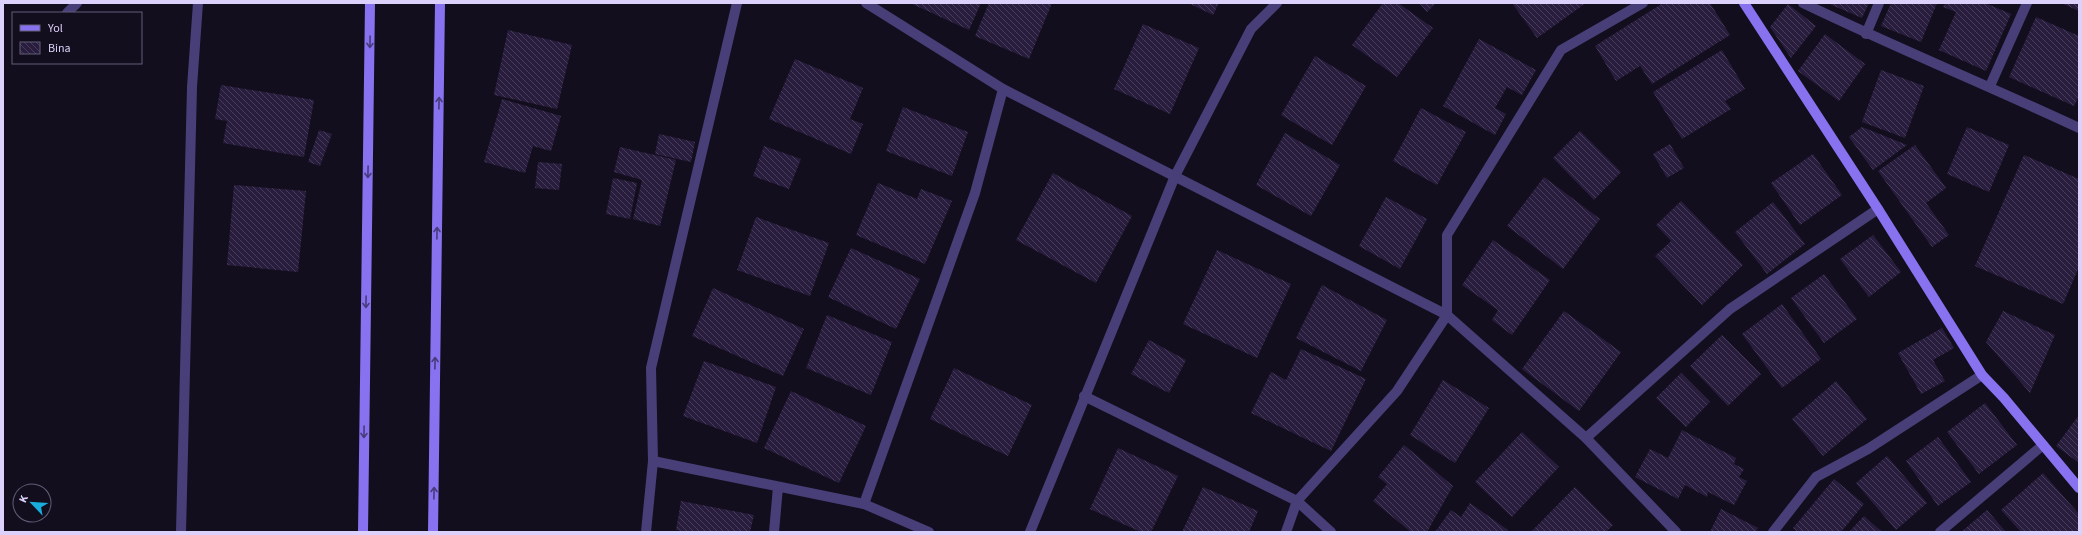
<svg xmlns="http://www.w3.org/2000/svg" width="2082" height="535" font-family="'Source Sans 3',sans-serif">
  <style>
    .building { fill: url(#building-back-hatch) }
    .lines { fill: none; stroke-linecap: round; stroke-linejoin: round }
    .street { stroke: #493f78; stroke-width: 10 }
    .secondary { stroke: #8872ef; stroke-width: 10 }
    .oneway { stroke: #483b7c }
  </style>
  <defs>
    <pattern id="building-back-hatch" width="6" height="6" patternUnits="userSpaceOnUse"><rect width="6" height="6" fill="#281d3d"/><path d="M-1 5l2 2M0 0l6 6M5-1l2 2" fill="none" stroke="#473d5a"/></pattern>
  </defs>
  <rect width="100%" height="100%" fill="#130e1e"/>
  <g class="building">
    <polygon points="910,3 981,3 969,30"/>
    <polygon points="989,3 1052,3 1029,59 975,36"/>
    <polygon points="1188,3 1219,3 1213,15"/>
    <polygon points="1383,3 1398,3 1433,28 1397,77 1352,45"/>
    <polygon points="1419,3 1436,3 1427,12"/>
    <polygon points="1512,3 1586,3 1537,38"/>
    <polygon points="1663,3 1710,3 1730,35 1652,84 1640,66 1616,81 1595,46"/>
    <polygon points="1827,3 1869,3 1862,18"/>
    <polygon points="1891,3 1937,3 1921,42 1881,26"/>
    <polygon points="1945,3 1985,3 2011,14 1986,71 1939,50 1956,12 1943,7"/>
    <polygon points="2061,3 2079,3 2079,11"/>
    <polygon points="1788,4 1816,26 1791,58 1770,27"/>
    <polygon points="2036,17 2079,36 2079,96 2074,106 2009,77"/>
    <polygon points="1143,24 1199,48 1170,114 1114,89"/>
    <polygon points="508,30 572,45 557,109 494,95"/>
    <polygon points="1825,34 1865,64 1839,101 1798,71"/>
    <polygon points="1479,39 1536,70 1522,95 1507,87 1495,108 1506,114 1495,135 1443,106"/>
    <polygon points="1722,50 1745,89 1725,101 1731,109 1682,139 1653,92"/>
    <polygon points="1315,56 1366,86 1332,145 1281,115"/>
    <polygon points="795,59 863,88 850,119 863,124 851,154 769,119"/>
    <polygon points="1881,70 1924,86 1905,138 1862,122"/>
    <polygon points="221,85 314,100 304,157 223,143 227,121 215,119"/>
    <polygon points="502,99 561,116 551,151 533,146 525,173 484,162"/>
    <polygon points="903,107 968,132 952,176 886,151"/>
    <polygon points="1421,108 1466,132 1437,185 1393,161"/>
    <polygon points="1862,127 1907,145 1873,170 1849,137"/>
    <polygon points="1967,127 2009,145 1989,192 1947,174"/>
    <polygon points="319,130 332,134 320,166 308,162"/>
    <polygon points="1580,131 1621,172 1594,200 1553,158"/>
    <polygon points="1285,133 1340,165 1311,216 1256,185"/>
    <polygon points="659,134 695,142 691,162 655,154"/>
    <polygon points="1670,144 1684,168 1667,178 1653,154"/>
    <polygon points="1915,145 1946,188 1926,203 1949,235 1932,247 1878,171"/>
    <polygon points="764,146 801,159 789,189 753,176"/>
    <polygon points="620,147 676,160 660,226 633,219 642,180 614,172"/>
    <polygon points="1813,154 1842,195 1800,225 1771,183"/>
    <polygon points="2024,155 2079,179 2079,267 2063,304 1975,266"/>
    <polygon points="538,162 562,164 559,190 535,188"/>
    <polygon points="1053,173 1132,216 1096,283 1016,240"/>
    <polygon points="1544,177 1600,219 1563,269 1507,226"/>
    <polygon points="613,178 637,183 630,219 606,214"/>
    <polygon points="878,183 917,199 921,189 952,201 925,264 856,235"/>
    <polygon points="234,185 306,191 298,272 227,265"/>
    <polygon points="1386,197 1427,219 1400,269 1359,246"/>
    <polygon points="1681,201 1743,265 1702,305 1655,256 1671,241 1656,225"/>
    <polygon points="1773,202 1805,244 1767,274 1735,232"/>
    <polygon points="756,217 829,243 810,296 737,270"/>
    <polygon points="1873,235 1901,272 1869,297 1840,259"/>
    <polygon points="1493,240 1550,280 1512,335 1492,320 1498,310 1462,285"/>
    <polygon points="851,248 920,279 896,329 828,297"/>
    <polygon points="1217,250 1291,284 1257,358 1183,324"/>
    <polygon points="1824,274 1857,319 1824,343 1791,298"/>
    <polygon points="1322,285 1387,320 1361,371 1296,338"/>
    <polygon points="713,288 804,329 783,376 692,336"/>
    <polygon points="1782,304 1821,359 1782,388 1742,334"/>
    <polygon points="1564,311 1621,352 1579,411 1522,369"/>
    <polygon points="2003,311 2055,335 2030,393 1986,342"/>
    <polygon points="827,315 892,342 871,395 806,368"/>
    <polygon points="1942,328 1954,348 1933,360 1945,381 1921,394 1898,353"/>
    <polygon points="1722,335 1761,374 1728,406 1690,366"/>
    <polygon points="1149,340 1186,360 1169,393 1131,374"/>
    <polygon points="1301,349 1366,379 1331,451 1251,413 1271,372 1286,380"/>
    <polygon points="704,361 776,387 757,443 683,416"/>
    <polygon points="954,368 1032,405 1008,456 930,419"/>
    <polygon points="1681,373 1710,402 1686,427 1656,398"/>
    <polygon points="1443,380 1489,408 1455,463 1410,435"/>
    <polygon points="1836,381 1867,419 1823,456 1792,419"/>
    <polygon points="791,391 866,426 839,483 764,448"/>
    <polygon points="1985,403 2017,445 1979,474 1947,432"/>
    <polygon points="2079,415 2079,463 2056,446"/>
    <polygon points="1682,430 1736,458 1734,464 1744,469 1739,477 1747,481 1734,505 1708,492 1707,497 1685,485 1678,499 1635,477 1650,449 1668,458"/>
    <polygon points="1522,432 1559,467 1512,517 1475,482"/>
    <polygon points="1938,437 1971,482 1938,506 1906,461"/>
    <polygon points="1404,445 1453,486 1427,532 1411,532 1373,501 1387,484 1378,477"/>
    <polygon points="1118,448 1178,476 1151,532 1141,532 1090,509"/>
    <polygon points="1887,456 1927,503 1896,530 1856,483"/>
    <polygon points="2043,473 2079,514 2078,532 2021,532 2001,510"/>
    <polygon points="1834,479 1864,504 1841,532 1798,532 1793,528"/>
    <polygon points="1203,487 1258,511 1249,532 1182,532"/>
    <polygon points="1575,487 1613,525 1606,532 1531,532"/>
    <polygon points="681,501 754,515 750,532 688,532 676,530"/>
    <polygon points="1470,503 1508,530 1507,532 1435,532 1451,510 1461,517"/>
    <polygon points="1721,509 1758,528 1756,532 1710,532"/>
    <polygon points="1987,510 2006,532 1961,532"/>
    <polygon points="1864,516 1882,532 1849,532"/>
  </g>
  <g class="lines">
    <g class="street">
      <polyline points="866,3 1003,89 1447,315 1586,438 1676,532"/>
      <path d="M1803,3c91,44 184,82 276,125"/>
      <polyline points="67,13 77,3"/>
      <polyline points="1866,34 1879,3"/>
      <polyline points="1990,86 2027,3"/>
      <polyline points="1084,396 1297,501 1331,532"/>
      <polyline points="1586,438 1730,309 1878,209"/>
      <polyline points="653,461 864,504 929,532"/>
      <polyline points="864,504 975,193 1003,89"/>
      <polyline points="181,532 192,87 198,3"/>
      <polyline points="646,532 653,461 651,368 737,3"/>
      <polyline points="774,532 778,487"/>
      <polyline points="1030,532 1175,176 1251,29 1277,3"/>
      <polyline points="1286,532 1297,501 1397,391 1447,315 1447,235 1561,50 1643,3"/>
      <polyline points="1773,532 1816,477 1868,449 1982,375"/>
      <polyline points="1940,532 2043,445"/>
    </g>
    <g class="secondary">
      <polyline points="1744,3 1878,209 1982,375 2004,398 2079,488"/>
      <polyline points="363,532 370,3"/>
      <polyline points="433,532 440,3"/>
    </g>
  </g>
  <defs><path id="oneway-shaft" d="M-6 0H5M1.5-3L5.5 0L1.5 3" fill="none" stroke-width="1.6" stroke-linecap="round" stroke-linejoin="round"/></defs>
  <g class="oneway">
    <use href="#oneway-shaft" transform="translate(370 42) rotate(91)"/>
    <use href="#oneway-shaft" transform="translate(439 103) rotate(-89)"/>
    <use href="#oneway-shaft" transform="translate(368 172) rotate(91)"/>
    <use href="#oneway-shaft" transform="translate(437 233) rotate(-89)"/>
    <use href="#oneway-shaft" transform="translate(366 302) rotate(91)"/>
    <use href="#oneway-shaft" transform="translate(435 363) rotate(-89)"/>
    <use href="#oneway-shaft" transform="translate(364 432) rotate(91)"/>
    <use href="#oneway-shaft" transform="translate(434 493) rotate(-89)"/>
  </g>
  <rect width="2082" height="535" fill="none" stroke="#dbd1fa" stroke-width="8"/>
  <rect x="12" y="12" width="130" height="52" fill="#130e1e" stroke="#635c76"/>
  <rect x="20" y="25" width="20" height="6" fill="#8872ef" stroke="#635c76"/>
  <text x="48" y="32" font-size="12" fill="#dbd1fa">Yol</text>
  <rect x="20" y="42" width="20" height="12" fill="url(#building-back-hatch)" stroke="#635c76"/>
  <text x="48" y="52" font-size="12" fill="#dbd1fa">Bina</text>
  <g transform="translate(32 503) rotate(295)"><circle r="19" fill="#130e1e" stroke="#635c76"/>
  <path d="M0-3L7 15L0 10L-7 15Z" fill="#19addd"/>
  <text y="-6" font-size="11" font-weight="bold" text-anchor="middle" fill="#dbd1fa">K</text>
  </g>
</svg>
